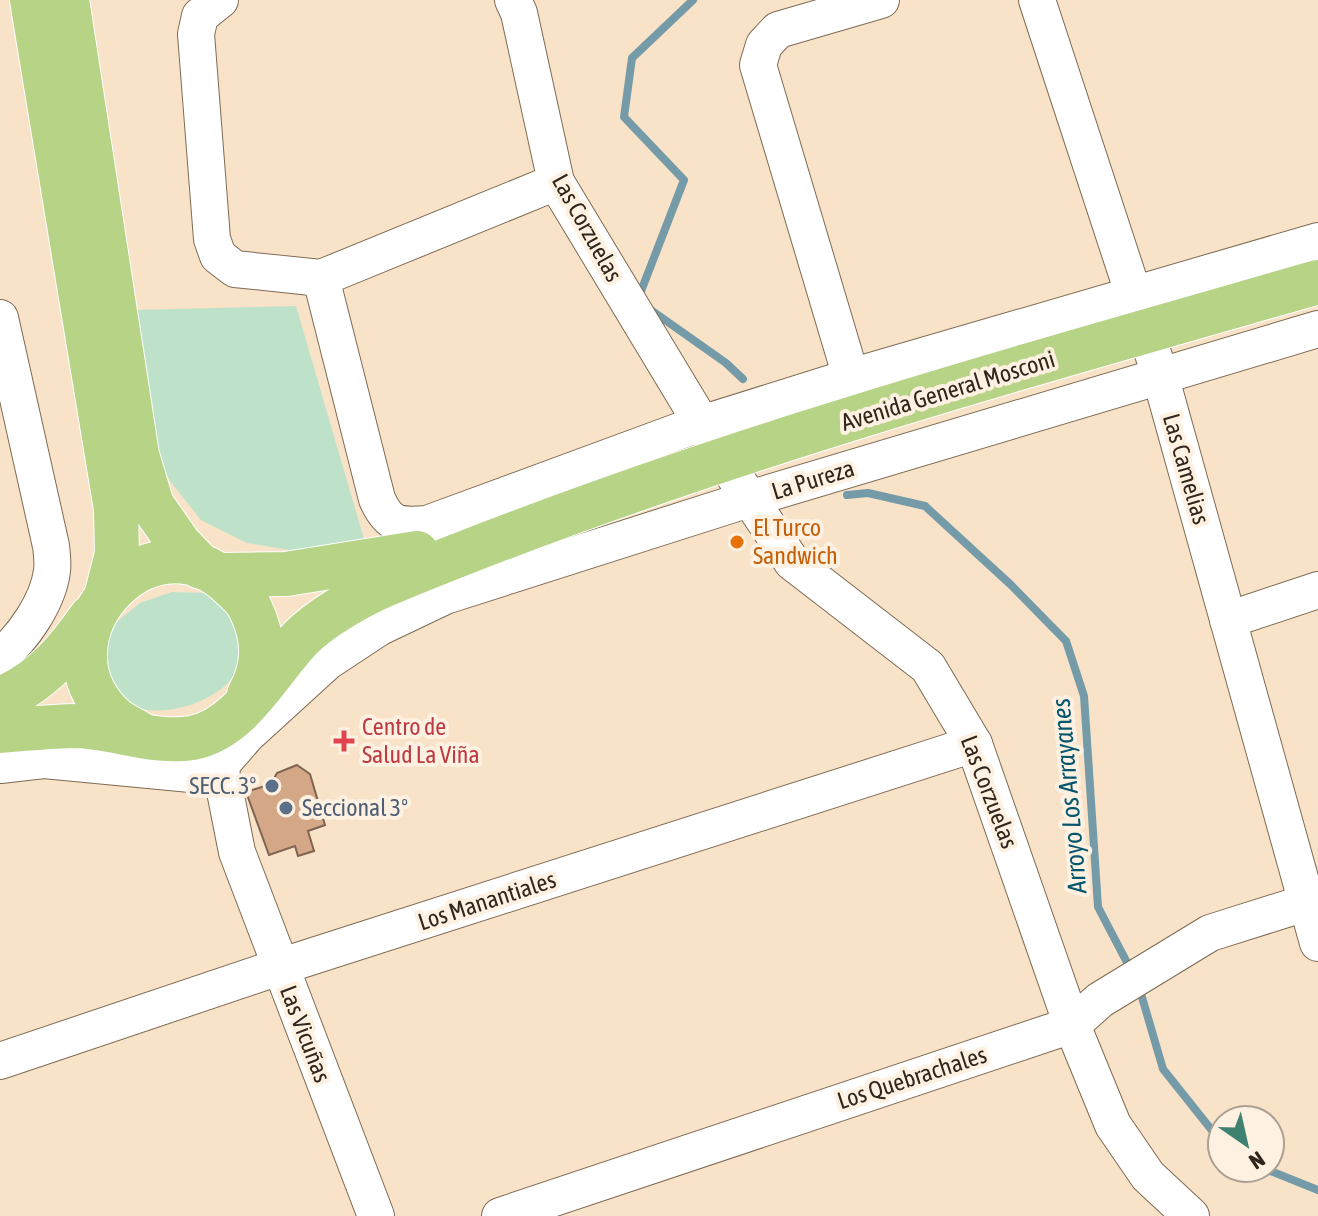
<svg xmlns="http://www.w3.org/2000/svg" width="1318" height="1216" font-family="'Asap Condensed',sans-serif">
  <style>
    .green { fill: #bde2c9 }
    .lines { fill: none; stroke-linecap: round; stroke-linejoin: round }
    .stream { stroke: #759ba9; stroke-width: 8 }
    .building { fill: #d4a787; stroke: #7e6452; stroke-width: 2 }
    .minor-casing { stroke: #7e6b53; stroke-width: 38 }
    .major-casing { stroke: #fff; stroke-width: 46 }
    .minor { stroke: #fff; stroke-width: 36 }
    .major { stroke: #b6d386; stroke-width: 44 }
    .food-dot { fill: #e8710a; stroke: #fef1e1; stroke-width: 3 }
    .health-dot { fill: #e0444e; stroke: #fef1e1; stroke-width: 3 }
    .service-dot { fill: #5c6f8a; stroke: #fef1e1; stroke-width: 3 }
    .labels { text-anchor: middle; stroke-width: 8; stroke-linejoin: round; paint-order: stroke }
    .street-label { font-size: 24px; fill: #2f261c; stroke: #fef1e1 }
    .food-label { font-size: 24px; fill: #c56008; stroke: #fef1e1; text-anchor: start }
    .health-label { font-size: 24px; fill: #be3a42; stroke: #fef1e1; text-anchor: start }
    .service-label { font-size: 24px; fill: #4e5e75; stroke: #fef1e1; text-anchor: end }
    .water-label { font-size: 26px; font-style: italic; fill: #04566e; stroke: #fef1e1 }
  </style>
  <rect width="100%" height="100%" fill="#f8e2c8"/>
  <g class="green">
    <polygon points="296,306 366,546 296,551 247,543 201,520 170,481 150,439 135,310"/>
    <path d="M172,592l36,1 34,29c-1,15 1,37 -6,50 -15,30 -83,52 -111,29 -9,-7 -16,-21 -23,-30l11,-46 27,-22z"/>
  </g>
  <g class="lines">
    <g class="stream">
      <polyline points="638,299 684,180 624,117 632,58 693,0"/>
      <polyline points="648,308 726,363 743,379"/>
      <polyline points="847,495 868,493 925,506 1010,584 1066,641 1084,696 1098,907 1132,972"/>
      <polyline points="1139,987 1163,1069 1222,1143"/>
      <polyline points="1263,1168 1318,1190"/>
    </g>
  </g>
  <polygon class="building" points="297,765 310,774 325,825 308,831 314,851 298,856 295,846 269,855 246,792 271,784 277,773"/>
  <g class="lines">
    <g class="minor-casing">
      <g id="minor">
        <polyline points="220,0 200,16 196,34 212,239 218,256 235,269 321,278 556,182"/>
        <polyline points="513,0 519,13 556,182 723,459 792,562 928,667 974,744 1072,1025 1113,1125 1148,1176 1191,1216"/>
        <polyline points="1037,0 1160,375 1318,943"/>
        <path d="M321,278l56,221c12,27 22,27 50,25l258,-95 166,-52 467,-136"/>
        <path d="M0,318l51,228c1,8 2,17 1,25 -4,31 -29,67 -52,86"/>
        <polyline points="851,377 758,65 764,45 778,30 881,0"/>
        <polyline points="1228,620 1318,590"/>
        <polyline points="221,741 220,766 237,852 376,1216"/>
        <polyline points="0,765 44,760 191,774 220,766"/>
        <polyline points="220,766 247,735 327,662 380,627 445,596 749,499 1318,329"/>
        <polyline points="0,1061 279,967 974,744"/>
        <polyline points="500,1216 1072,1025 1100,1000 1210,933 1318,899"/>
      </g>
    </g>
    <g class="major-casing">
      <g id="major">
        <polyline points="32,0 116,509 117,554 107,593"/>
        <polyline points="67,0 137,455 152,505 180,545 201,567"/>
        <polyline points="220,575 286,574 417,553"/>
        <path d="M0,699c41,-16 66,-47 91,-82"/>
        <path d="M0,731c26,-2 53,-5 79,-5 37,2 77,18 113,12 49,-9 77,-67 109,-100 20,-20 58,-42 84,-53 302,-126 619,-213 933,-303"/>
        <path d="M140,734c-8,-5 -19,-10 -26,-16 -85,-78 35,-211 116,-133 8,7 16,14 20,23 15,30 15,58 -1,87"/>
      </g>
    </g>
    <use href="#minor" class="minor"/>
    <use href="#major" class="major"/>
  </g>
  <circle class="food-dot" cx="737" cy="542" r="8"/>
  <path class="health-dot" d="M340 729h8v8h8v8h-8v8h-8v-8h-8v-8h8z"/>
  <g class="service-dot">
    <circle cx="272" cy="786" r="8"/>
    <circle cx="286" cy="808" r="8"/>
  </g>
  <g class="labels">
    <g class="street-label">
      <text transform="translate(587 228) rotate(61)" y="8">Las Corzuelas</text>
      <text transform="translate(948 391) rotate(-17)" y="8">Avenida General Mosconi</text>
      <text transform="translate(1186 469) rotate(74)" y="8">Las Camelias</text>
      <text transform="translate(813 480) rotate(-17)" y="8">La Pureza</text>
      <text transform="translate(989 792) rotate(69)" y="8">Las Corzuelas</text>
      <text transform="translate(487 901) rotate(-18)" y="8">Los Manantiales</text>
      <text transform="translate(305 1034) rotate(69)" y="8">Las Vicuñas</text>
      <text transform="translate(912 1078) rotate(-18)" y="8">Los Quebrachales</text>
    </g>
    <g class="food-label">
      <text x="753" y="536">El Turco<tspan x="753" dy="28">Sandwich</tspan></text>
    </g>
    <g class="health-label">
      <text x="362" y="735">Centro de<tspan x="362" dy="28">Salud La Viña</tspan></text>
    </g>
    <g class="service-label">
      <text x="256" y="794">SECC. 3º</text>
      <text x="302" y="816" text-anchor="start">Seccional 3º</text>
    </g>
    <g class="water-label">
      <text transform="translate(1069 796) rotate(-95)" y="9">Arroyo Los Arrayanes</text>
    </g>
  </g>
  <g transform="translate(1246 1144) rotate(146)"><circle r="38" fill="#fef1e1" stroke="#aba092" stroke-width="2"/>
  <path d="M0-6L14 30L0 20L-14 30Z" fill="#408272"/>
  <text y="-12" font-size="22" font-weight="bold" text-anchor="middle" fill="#2f261c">N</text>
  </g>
</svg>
